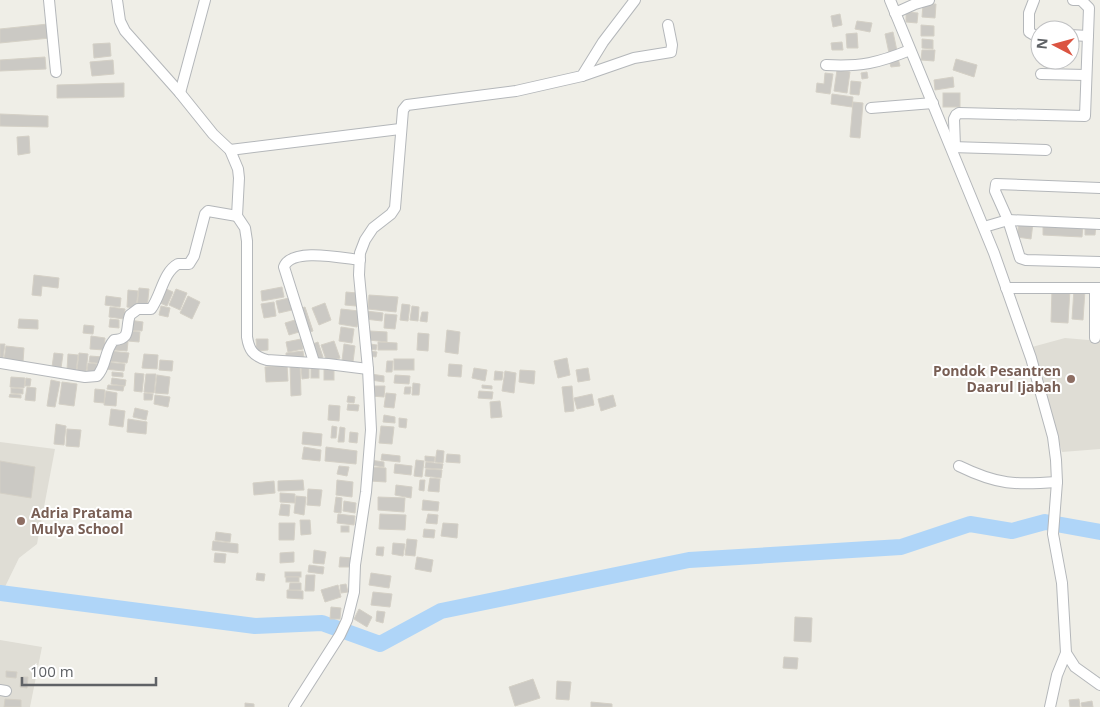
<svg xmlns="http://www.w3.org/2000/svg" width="1100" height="707" font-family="'Open Sans',sans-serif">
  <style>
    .education { fill: #dfddd5 }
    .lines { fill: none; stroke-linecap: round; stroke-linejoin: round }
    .river { stroke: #afd5f8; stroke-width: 16 }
    .building { fill: #cbc9c4; stroke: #d4d0c6 }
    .minor-casing { stroke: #b4b7ba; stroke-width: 12 }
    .minor { stroke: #fff; stroke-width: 10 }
    .education-dot { fill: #8d6e63; stroke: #fff; stroke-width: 2 }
    .labels { text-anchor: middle; stroke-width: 4; stroke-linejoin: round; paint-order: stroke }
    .education-label { font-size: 14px; font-weight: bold; fill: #785e54; stroke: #fff; text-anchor: end }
  </style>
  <rect width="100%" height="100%" fill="#efeee7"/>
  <g class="education">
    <polygon points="1065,338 1100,341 1100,449 1062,452 1032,347"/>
    <polygon points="0,442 55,449 37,544 19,558 0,597"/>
    <polygon points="0,640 42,647 30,707 0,707"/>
  </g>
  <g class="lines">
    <polyline class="river" points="0,593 255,626 322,623 380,644 441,611 689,560 901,547 970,524 1012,531 1045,522 1100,532"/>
  </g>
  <g class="building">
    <polygon points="923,4 936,4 935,18 922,17"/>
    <polygon points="906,12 918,13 917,23 906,22"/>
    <polygon points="840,14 842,25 833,27 831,16"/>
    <polygon points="857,21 872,23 870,32 855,29"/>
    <polygon points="48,24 50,38 0,43 0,29"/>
    <polygon points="921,25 934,26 934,36 921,36"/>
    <polygon points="893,32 897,51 889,53 885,34"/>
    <polygon points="857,33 858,48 847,48 846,34"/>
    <polygon points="922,39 933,40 933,49 922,48"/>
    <polygon points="842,42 843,50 832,50 831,43"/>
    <polygon points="110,43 111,56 94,58 93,44"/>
    <polygon points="922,50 935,50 934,61 921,60"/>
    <polygon points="45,57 46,69 0,71 0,60"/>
    <polygon points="898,58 900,66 891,67 889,60"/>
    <polygon points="956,59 977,65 974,77 953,70"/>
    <polygon points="113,60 114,74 92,76 90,62"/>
    <polygon points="837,70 850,72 847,93 834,91"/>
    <polygon points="867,72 868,78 862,79 861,73"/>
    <polygon points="825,73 833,74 830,94 816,92 817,83 824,84"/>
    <polygon points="953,77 954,87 935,90 934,80"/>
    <polygon points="851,81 861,82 859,95 850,94"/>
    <polygon points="124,83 124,97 57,98 57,85"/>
    <rect x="943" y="93" width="17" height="14"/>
    <polygon points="832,94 853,97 852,107 831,104"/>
    <polygon points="853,102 863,103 860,138 850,137"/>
    <polygon points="0,114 48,116 48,127 0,126"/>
    <polygon points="29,136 30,153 18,155 17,137"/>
    <polygon points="1019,221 1033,223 1031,239 1017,237"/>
    <polygon points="1043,223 1083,225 1082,237 1043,235"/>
    <polygon points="1085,225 1096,225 1095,235 1085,235"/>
    <polygon points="34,275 59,278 58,288 42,286 41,296 32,295"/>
    <polygon points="282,287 284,297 262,301 261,291"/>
    <polygon points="139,288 149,289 147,309 137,308"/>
    <polygon points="164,288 173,292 167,306 158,302"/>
    <polygon points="176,289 187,293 180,310 169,305"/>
    <polygon points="1052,289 1070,290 1068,323 1051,322"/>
    <polygon points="1074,289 1085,290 1083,320 1072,319"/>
    <polygon points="128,290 138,291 136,308 127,307"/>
    <polygon points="346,292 357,293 356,306 345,305"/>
    <polygon points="369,295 398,297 396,312 368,309"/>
    <polygon points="106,296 121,298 120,307 105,305"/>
    <polygon points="188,296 200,302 192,319 180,313"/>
    <polygon points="289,298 292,310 279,313 276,301"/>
    <polygon points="274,302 276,316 264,318 261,304"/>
    <polygon points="325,303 331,320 319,325 312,308"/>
    <polygon points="402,304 410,305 408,321 400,320"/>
    <polygon points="161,306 170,308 168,317 159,315"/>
    <polygon points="412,306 419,307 418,321 410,320"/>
    <polygon points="110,307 125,309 124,319 109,317"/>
    <polygon points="305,307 313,331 306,333 298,309"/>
    <polygon points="341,309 359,311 357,327 339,324"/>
    <polygon points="366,311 383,313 382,321 365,319"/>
    <polygon points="422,312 428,312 427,322 420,321"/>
    <polygon points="385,314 397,315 395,329 384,328"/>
    <polygon points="19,319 38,320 38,329 18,328"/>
    <polygon points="110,319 119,320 119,328 109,327"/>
    <polygon points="129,320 143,322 142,331 128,330"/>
    <polygon points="295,320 299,332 289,335 285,323"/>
    <polygon points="84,325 94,326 93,334 83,333"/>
    <polygon points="341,327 354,329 352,343 339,341"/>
    <polygon points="447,330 460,332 458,354 445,352"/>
    <polygon points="129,331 140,332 139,342 128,341"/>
    <polygon points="370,331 387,332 387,342 369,340"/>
    <polygon points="418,333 429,334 428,351 417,350"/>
    <polygon points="91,336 105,338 104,350 90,349"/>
    <polygon points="256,339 268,339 268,350 257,351"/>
    <polygon points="301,339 303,349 288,352 286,342"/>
    <polygon points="115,341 128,342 127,351 114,350"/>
    <polygon points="334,341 340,358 327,362 321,345"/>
    <polygon points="318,342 323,357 315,360 310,345"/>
    <polygon points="378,342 397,343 397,350 378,350"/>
    <polygon points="0,344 5,344 3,358 0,358"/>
    <polygon points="344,344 355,346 353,362 342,361"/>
    <polygon points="370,344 377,345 376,350 369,349"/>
    <polygon points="6,346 24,348 23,362 4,360"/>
    <polygon points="110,351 129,353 127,363 108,361"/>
    <polygon points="303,351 304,359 286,360 286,353"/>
    <polygon points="370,351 377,352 376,357 369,356"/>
    <polygon points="54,353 63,354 61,368 52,367"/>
    <polygon points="79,353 88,354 86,372 77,371"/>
    <polygon points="68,354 78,355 76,371 67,370"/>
    <polygon points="144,354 158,355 157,369 142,368"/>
    <polygon points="90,356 103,357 103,364 89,362"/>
    <polygon points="567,358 570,375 558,378 554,361"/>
    <rect x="394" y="359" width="20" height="11"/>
    <polygon points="160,360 173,361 172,371 159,370"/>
    <polygon points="387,361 393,361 392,372 386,372"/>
    <polygon points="106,362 125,364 124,371 105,369"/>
    <polygon points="88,363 97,364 96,374 87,373"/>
    <polygon points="300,364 301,395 291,396 290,365"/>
    <polygon points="449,364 462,365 461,377 448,376"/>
    <polygon points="287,365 288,381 266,382 265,367"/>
    <polygon points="301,365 309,365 309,378 302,379"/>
    <rect x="311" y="365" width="8" height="13"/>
    <rect x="324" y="366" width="10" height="14"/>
    <polygon points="474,368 487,370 485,381 472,378"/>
    <polygon points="588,368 590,380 578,382 576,370"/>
    <polygon points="520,370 535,371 534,384 519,382"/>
    <polygon points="495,371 503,372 502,380 494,380"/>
    <polygon points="505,371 516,373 514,393 502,391"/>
    <polygon points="112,372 123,373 123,377 112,376"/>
    <polygon points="135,373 144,374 142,392 134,391"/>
    <polygon points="146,374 156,374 154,393 144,392"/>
    <polygon points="371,374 384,376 384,382 371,380"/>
    <polygon points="157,375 170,377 168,394 155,393"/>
    <polygon points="395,375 410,376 409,384 394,383"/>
    <polygon points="11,377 25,378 24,388 10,387"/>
    <polygon points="26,378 31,379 30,386 25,386"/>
    <polygon points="112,378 126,380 125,386 111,384"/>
    <polygon points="51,380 60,382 55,407 47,406"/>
    <polygon points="62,382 77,384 74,406 59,404"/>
    <polygon points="413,383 420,384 419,395 412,395"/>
    <polygon points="108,385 124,386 123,391 107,389"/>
    <polygon points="482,385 492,386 492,389 482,388"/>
    <polygon points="372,386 385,386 384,397 371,396"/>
    <polygon points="572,386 574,411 565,412 562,387"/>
    <polygon points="27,387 36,388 35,401 25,400"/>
    <polygon points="405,387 411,387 410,394 404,394"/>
    <polygon points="11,388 23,389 23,394 11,393"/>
    <polygon points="95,389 105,390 104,403 94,402"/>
    <polygon points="106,391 117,393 116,406 104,405"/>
    <polygon points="479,391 493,392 492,399 478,398"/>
    <polygon points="144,393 153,394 152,400 144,400"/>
    <polygon points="386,393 396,394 394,408 384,407"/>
    <polygon points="10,394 21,395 21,398 9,397"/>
    <polygon points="592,394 594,405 577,409 574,398"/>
    <polygon points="155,395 170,397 168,407 154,404"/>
    <polygon points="613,395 616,406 601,411 598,399"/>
    <polygon points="348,396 355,397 354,403 347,402"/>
    <polygon points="500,401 502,417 491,418 490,402"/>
    <polygon points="348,404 359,405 358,411 347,410"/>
    <polygon points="329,405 340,406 339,421 328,420"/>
    <polygon points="135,408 148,411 146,420 133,417"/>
    <polygon points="111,409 125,411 123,427 109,425"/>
    <polygon points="384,415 395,417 395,423 383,422"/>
    <polygon points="399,418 407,419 406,428 399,427"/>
    <polygon points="128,419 147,422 146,434 127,432"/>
    <polygon points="56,424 66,426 64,445 54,444"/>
    <polygon points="332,426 337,427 336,438 331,438"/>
    <polygon points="381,426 394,427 392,444 379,443"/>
    <polygon points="340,427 345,428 344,442 338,442"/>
    <polygon points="67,429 81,430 79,447 66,446"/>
    <polygon points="303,432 322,434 321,446 302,444"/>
    <polygon points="350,432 358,433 357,443 349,442"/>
    <polygon points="304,447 321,450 320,461 302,459"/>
    <polygon points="326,447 357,451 356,464 325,461"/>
    <polygon points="437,450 444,451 443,463 435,462"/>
    <polygon points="382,454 400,456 400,462 381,460"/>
    <polygon points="447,454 460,455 460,463 446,462"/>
    <polygon points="425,456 435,457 434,462 425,461"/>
    <polygon points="370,460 384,462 384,467 370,465"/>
    <polygon points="416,460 424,461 422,477 414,476"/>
    <polygon points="0,461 35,467 31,498 0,493"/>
    <polygon points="426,462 443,464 442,469 425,468"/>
    <polygon points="395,464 412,466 411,475 394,473"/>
    <polygon points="339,466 349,467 347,476 337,474"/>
    <polygon points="371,467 386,468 386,482 370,481"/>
    <polygon points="426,469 442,470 441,478 425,476"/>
    <polygon points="430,478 440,479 439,492 428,491"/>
    <polygon points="303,480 304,490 278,491 278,481"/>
    <polygon points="337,480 353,482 352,497 336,495"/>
    <polygon points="420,480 425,480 424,491 419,490"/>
    <polygon points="274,481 275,493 254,495 253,483"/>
    <polygon points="396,485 412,487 411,498 395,495"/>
    <polygon points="308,489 322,490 320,506 307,505"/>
    <polygon points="280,493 295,494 295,503 280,502"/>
    <polygon points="296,496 306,497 304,515 294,513"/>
    <polygon points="336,497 342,498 341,513 334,512"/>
    <polygon points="378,497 405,498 404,512 378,510"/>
    <polygon points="423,500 439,502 438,511 422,510"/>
    <polygon points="344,501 356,503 355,513 343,511"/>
    <polygon points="281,504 290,505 289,516 279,515"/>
    <polygon points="338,514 355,516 354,525 337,523"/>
    <polygon points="380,514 406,515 405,530 379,529"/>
    <polygon points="428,514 438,515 437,524 426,523"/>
    <polygon points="300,520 310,520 311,534 301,535"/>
    <polygon points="279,523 295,523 294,540 279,540"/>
    <polygon points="443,523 458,524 457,538 441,536"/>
    <rect x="341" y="526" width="8" height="6"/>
    <polygon points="424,529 435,530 434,538 423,537"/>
    <polygon points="216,532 231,534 230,542 215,540"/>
    <polygon points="407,539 417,540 415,556 405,555"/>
    <polygon points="213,541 238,544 238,553 212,550"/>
    <polygon points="393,543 405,544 403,556 392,554"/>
    <polygon points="377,547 384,547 383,556 376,555"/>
    <polygon points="314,550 326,552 324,564 313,563"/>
    <polygon points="294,552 294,562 280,563 280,553"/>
    <polygon points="215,553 226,554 225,563 214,562"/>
    <polygon points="340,557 353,558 353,567 339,567"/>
    <polygon points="417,557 433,560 431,572 415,569"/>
    <polygon points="309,565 324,567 323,574 308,572"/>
    <rect x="285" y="572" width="16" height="5"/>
    <polygon points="257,573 265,574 264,581 256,580"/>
    <polygon points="371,573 391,576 389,588 369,585"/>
    <polygon points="306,575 315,575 314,591 305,591"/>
    <rect x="286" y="577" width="13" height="5"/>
    <polygon points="290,583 301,583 301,590 289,590"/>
    <polygon points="346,584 348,592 341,593 340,585"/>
    <polygon points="338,585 341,597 325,602 321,590"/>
    <polygon points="287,590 303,591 303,599 287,598"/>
    <polygon points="373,592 392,594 390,607 371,605"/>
    <polygon points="331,607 341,608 340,619 330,619"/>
    <polygon points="359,609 372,617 367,627 354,619"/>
    <polygon points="377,611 385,612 383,623 376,621"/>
    <polygon points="795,617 812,618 811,642 794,641"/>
    <polygon points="784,657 798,658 797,669 783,668"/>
    <polygon points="6,671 17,672 16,678 6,677"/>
    <polygon points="21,677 28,677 27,688 20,687"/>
    <polygon points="533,679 540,698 515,706 509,687"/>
    <polygon points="557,681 571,682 569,700 556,699"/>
    <polygon points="5,699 21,700 21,707 4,707"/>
    <polygon points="1079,699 1080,707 1070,707 1069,700"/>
    <polygon points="1092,701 1093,707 1082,707 1081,703"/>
    <polygon points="591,702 612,704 612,707 591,707"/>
    <polygon points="245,703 254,704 254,707 245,707"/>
  </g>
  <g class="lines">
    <g class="minor-casing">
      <g id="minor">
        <polyline points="49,0 56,72"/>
        <path d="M117,0l3,21 5,10 55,62 33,41 17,16 8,19 1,9 -2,38 8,12 2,13v96c2,13 6,19 20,23l61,4 40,5"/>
        <polyline points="890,0 994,253 1031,358 1053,437 1056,460 1057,482 1053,534 1062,583 1066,653 1075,667 1100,685"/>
        <polyline points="1034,0 1029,13 1029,32 1034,35 1040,35"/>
        <polyline points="895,13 915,4 929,0"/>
        <polyline points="1070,35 1088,36"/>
        <path d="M826,65c35,2 52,-2 84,-15"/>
        <polyline points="1041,74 1086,75"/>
        <polyline points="582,76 634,58 671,52 672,45 668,25"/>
        <polyline points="180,93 205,0"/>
        <polyline points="871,108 933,103"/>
        <polyline points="951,147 1046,150"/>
        <polyline points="955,147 954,119 956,115 959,113 1085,116 1089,8 1081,0 1073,0"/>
        <polyline points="230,150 400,129"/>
        <polyline points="1100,188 996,184 995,191 1008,220 1020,258 1026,260 1100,262"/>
        <polyline points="984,227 1008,220 1100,224"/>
        <polyline points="1006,288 1100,288"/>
        <polyline points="1095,288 1095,338"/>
        <path d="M314,362l-30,-95c7,-20 58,-9 76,-7"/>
        <path d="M0,363l85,14 12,-1c10,-10 7,-25 17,-36 18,-1 11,-12 16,-25l8,-6h13c10,-13 12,-37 27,-45h11l5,-8 11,-42 3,-3 29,5"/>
        <path d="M959,466c39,19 56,19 98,16"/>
        <polyline points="0,690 6,691"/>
        <polyline points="294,707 340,635 347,620 354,592 355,565 366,492 371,430 368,369 359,275 360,253 365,240 373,228 391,214 395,208 403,110 407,105 516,91 582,76 603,42 635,0"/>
        <polyline points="1050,707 1057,675 1066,653"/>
      </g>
    </g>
    <use href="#minor" class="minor"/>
  </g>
  <g class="education-dot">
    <circle cx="1071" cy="379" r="5"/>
    <circle cx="21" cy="521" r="5"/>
  </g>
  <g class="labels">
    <g class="education-label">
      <text x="1061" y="376">Pondok Pesantren<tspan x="1061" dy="16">Daarul Ijabah</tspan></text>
      <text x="31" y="518" text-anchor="start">Adria Pratama<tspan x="31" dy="16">Mulya School</tspan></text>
    </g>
  </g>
  <g transform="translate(1055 45) rotate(276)"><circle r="24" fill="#ffffff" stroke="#bfc0c2"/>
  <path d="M0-4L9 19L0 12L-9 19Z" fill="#db5441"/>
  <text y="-8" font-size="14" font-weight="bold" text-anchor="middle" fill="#5f6266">N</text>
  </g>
  <path d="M22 677v8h134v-8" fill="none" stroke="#5f6266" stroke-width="2.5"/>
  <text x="30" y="677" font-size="15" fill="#5f6266" stroke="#ffffff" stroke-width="4" paint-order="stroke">100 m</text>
</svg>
